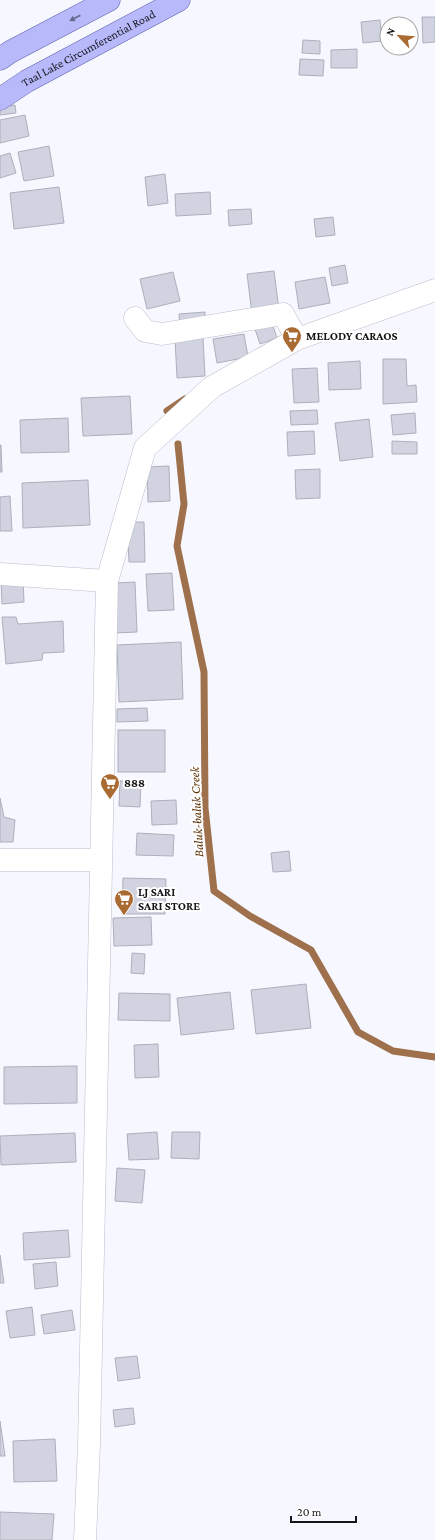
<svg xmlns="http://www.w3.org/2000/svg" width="435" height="1540" font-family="'Crimson Pro',serif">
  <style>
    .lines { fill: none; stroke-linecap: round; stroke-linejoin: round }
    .stream { stroke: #9e704c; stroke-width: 7 }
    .building { fill: #d2d3e0; stroke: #adafbb }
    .minor-casing { stroke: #bdbeca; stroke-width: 23 }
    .major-casing { stroke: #5f62aa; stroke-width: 23 }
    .minor { stroke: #fff; stroke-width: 22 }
    .major { stroke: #b7b9fb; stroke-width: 22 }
    .oneway { fill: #66688a }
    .labels { text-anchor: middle; stroke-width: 4; stroke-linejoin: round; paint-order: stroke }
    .street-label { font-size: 12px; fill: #16161a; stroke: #fff }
    .poi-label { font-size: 12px; font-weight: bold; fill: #16161a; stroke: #fff; text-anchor: start }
    .water-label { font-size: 13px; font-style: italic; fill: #5f3409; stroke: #fff }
  </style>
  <rect width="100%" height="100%" fill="#f6f7ff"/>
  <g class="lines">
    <g class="stream">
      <polyline points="167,411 185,399"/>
      <polyline points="178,444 184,504 177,546 204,672 205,808 214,891 250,916 311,950 358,1032 393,1051 435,1057"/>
    </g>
  </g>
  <g class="building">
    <polygon points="422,17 435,17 435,42 423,43"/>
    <polygon points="380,20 382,41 363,43 361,22"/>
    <polygon points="303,40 320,41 320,54 302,53"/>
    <polygon points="357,49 357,68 331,68 331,50"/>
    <polygon points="300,59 324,60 323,76 299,75"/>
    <polygon points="15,105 16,113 0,115 0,107"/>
    <polygon points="25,115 29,136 0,143 0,120"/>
    <polygon points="49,146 54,176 24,181 18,152"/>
    <polygon points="10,153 16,173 0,178 0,156"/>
    <polygon points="165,174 168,203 148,206 145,177"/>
    <polygon points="59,187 64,223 14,229 10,193"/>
    <polygon points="210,192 211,214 176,216 175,194"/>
    <polygon points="251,209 252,224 229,226 228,210"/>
    <polygon points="333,217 335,235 316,237 314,219"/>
    <polygon points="345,265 348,283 332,286 329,268"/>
    <polygon points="274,271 279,310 252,314 247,274"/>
    <polygon points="173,272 180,301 147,309 140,279"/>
    <polygon points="325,277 330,303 299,309 295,282"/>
    <polygon points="205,312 205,324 180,326 179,314"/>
    <polygon points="271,320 277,338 260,344 254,326"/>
    <polygon points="244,334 248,357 217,363 213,339"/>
    <polygon points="203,338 205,376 177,378 175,339"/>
    <polygon points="383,359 406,359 407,386 416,385 417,402 383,404"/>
    <polygon points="360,361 361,389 329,390 328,363"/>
    <polygon points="317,368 319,402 294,403 292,369"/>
    <polygon points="130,396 132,434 83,436 81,398"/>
    <polygon points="317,410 318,424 291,425 290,411"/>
    <polygon points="415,413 416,433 393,435 391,415"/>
    <polygon points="68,418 69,452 21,453 20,420"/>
    <polygon points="369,419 373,457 340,461 335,423"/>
    <polygon points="314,431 315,454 288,456 287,432"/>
    <polygon points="392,441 417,442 417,454 392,454"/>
    <polygon points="0,445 1,445 2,472 0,472"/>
    <polygon points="169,466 170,501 148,502 147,467"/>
    <polygon points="320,469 320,498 296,499 295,470"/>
    <polygon points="88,480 90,525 23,528 22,483"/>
    <polygon points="10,496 12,531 0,531 0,497"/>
    <polygon points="127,522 144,522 145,562 129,562"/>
    <polygon points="172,573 174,610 148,611 146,574"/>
    <polygon points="23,578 24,602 2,604 1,579"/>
    <polygon points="135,582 137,632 115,633 114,583"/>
    <polygon points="2,617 16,617 18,624 63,621 64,652 43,653 42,660 6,664"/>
    <polygon points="181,642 183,699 119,702 117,645"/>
    <polygon points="147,708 148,721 117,722 117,709"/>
    <rect x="118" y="730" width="47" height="42"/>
    <polygon points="120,781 141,781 140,807 119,806"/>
    <polygon points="0,798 4,817 15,820 13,842 0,842"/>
    <polygon points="176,800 177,824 152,825 151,801"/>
    <polygon points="137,833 174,835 173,856 136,855"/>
    <polygon points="289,851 291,871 273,872 271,853"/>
    <polygon points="123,878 166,879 165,914 122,914"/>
    <polygon points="151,917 152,945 114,946 113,918"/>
    <polygon points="132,953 145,954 144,974 131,973"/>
    <polygon points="306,984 311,1028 256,1034 251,990"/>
    <polygon points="230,992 234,1029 181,1035 177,998"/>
    <polygon points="119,993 170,994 170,1021 118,1020"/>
    <polygon points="158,1044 159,1077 135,1078 134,1045"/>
    <polygon points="77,1066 77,1103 4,1104 4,1067"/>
    <polygon points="157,1132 159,1159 129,1160 127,1134"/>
    <polygon points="172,1132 200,1132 199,1159 171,1158"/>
    <polygon points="75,1133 76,1162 1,1165 0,1136"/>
    <polygon points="117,1168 145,1170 142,1203 115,1201"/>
    <polygon points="68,1230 70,1257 24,1260 23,1233"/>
    <polygon points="0,1255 4,1283 0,1283"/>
    <polygon points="56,1262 58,1286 35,1289 33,1264"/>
    <polygon points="32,1307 35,1335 10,1338 6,1311"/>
    <polygon points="72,1310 75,1330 44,1334 41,1315"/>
    <polygon points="137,1356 140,1378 118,1381 115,1358"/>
    <polygon points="133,1408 135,1424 115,1427 113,1410"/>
    <polygon points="0,1421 5,1456 0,1456"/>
    <polygon points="55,1439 57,1481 14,1482 13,1441"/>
    <polygon points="0,1512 54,1514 52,1540 0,1540"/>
  </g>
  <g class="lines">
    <g class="minor-casing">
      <g id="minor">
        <polyline points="135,318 145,331 162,334 283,314 297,339"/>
        <polyline points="0,574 107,581"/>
        <polyline points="0,860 100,860"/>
        <polyline points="85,1540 89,1445 107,581 145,448 212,387 297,339 435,290"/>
      </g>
    </g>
    <g class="major-casing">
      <g id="major">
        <polyline points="0,59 10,52 109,0"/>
        <path id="s1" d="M0,99l27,-18 152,-81"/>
      </g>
    </g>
    <use href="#minor" class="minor"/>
    <use href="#major" class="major"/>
  </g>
  <defs><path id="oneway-solid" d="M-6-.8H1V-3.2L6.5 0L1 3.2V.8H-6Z"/></defs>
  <use class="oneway" href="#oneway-solid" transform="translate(75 18) rotate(152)"/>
  <defs>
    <g id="supermarket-pin" transform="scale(1)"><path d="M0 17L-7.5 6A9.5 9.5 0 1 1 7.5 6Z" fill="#aa6b33" stroke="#fff"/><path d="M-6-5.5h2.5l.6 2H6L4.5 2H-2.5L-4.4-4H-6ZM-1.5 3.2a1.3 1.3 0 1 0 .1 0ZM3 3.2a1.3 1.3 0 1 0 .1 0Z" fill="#fff"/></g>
  </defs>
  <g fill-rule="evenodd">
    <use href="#supermarket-pin" x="292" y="336"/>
    <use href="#supermarket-pin" x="110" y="783"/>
    <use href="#supermarket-pin" x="124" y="899"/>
  </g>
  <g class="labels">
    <g class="street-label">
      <text dy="4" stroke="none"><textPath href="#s1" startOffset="102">Taal Lake Circumferential Road</textPath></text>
    </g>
    <g class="poi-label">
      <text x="306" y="340">MELODY CARAOS</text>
      <text x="124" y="787">888</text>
      <text x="138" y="896">LJ SARI<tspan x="138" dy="14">SARI STORE</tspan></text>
    </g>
    <g class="water-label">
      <text transform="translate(196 812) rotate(-93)" y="5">Baluk-baluk Creek</text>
    </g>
  </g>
  <g transform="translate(399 36) rotate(296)"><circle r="19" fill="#ffffff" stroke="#a2a2a3"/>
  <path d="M0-3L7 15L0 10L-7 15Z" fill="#aa6b33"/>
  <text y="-6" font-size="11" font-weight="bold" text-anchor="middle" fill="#16161a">N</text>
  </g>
  <path d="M291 1516v6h65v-6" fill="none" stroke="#16161a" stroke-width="2"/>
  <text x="297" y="1516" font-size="12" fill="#16161a" stroke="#ffffff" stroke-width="3" paint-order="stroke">20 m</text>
</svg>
